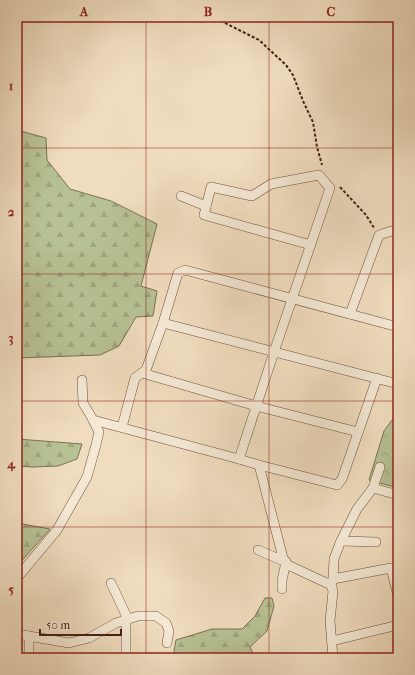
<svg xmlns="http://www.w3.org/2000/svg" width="415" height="675" font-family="'IM FELL French Canon',serif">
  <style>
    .forest { fill: url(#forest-firs); stroke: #7c7153 }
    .park { fill: url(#park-crowns); stroke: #7c7153 }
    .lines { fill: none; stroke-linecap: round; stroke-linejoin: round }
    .street-casing { stroke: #6e4f3d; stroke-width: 10 }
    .path { stroke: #422012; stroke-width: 2; stroke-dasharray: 3 2; stroke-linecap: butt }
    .street { stroke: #f5e9d5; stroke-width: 9 }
    .grid { fill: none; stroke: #8f2418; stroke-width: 1; stroke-opacity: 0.55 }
    .neatline { fill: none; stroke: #8f2418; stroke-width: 1.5 }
    .grid-label { font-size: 13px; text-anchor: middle; font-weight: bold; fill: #8f2418 }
  </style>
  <defs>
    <pattern id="forest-firs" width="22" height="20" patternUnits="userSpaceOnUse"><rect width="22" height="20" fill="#b7c294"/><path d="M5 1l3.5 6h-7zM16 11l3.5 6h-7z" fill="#9fa67f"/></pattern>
    <pattern id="park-crowns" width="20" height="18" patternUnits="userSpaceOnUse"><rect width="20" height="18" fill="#b7c294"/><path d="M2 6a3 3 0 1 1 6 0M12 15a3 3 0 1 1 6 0" fill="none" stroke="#9fa67f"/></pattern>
  </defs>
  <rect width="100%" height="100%" fill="#f0ddbf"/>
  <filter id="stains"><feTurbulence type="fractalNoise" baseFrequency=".005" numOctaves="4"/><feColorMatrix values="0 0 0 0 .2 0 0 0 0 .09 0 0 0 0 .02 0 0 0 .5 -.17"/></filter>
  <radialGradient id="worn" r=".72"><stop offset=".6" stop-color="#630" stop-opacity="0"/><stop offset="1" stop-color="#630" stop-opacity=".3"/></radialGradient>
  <g class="forest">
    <polygon points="17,130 46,138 47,160 70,189 111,201 157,224 141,286 157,291 153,316 136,317 119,346 100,355 17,358"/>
    <polygon points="17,439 82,444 77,459 58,466 32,467 17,466"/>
    <polygon points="17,523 50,529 17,566"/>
    <polygon points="265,598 272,598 274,606 267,631 250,647 255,658 174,658 174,651 176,640 212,629 242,629 255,616"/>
  </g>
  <polygon class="park" points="398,412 398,488 369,480 384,431"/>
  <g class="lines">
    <g class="street-casing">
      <g id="street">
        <polyline points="181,196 206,206"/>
        <polyline points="350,314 379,235 398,229"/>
        <polyline points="163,323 398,384"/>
        <polyline points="142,373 256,406 358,432"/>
        <polyline points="93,420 239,459 259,465 337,485 342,479 377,378"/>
        <polyline points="122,427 135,378 146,370 163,323 178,273 185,270 398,327"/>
        <polyline points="239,459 274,352 330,188 319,175 271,184 252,196 211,187 204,215 311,245"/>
        <polyline points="259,465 283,558 288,565 331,585"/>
        <polyline points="373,488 380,467"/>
        <polyline points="341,541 376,542"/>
        <polyline points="258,550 286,562 282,580 282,589"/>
        <polyline points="17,578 57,530 87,477 96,445 99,432 92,418 83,403 82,380"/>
        <polyline points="333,579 391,568 398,596"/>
        <polyline points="111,583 126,615 126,658"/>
        <polyline points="17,634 69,643 89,638 116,623 138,616 156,616 166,623 169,631 167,643"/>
        <polyline points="29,636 29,658"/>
        <polyline points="332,641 398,625"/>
        <polyline points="333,658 330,621 333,591 331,585 333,579 334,559 340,543 357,509 373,488 398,495"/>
      </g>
    </g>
    <g class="path">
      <polyline points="206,17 219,20 259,40 286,65 293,75 303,101 313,122 317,147 322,165"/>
      <polyline points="340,187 366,215 374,228"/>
    </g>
    <use href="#street" class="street"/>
  </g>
  <path class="grid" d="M146,17v641M269,17v641M17,148h381M17,274h381M17,401h381M17,527h381"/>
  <rect width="415" height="675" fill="none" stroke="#f0ddbf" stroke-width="44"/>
  <path d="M40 629v6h81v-6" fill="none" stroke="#422012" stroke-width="2"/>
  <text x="46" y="629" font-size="12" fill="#422012" stroke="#f5e9d5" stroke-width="3" paint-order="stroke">50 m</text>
  <rect x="22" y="22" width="371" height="631" class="neatline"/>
  <g class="grid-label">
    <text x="84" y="16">A</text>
    <text x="208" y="16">B</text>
    <text x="331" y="16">C</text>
    <text x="11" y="90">1</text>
    <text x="11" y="216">2</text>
    <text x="11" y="342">3</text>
    <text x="11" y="468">4</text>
    <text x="11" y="594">5</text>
  </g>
  <rect width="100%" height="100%" filter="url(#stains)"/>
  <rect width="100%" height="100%" fill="url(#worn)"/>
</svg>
